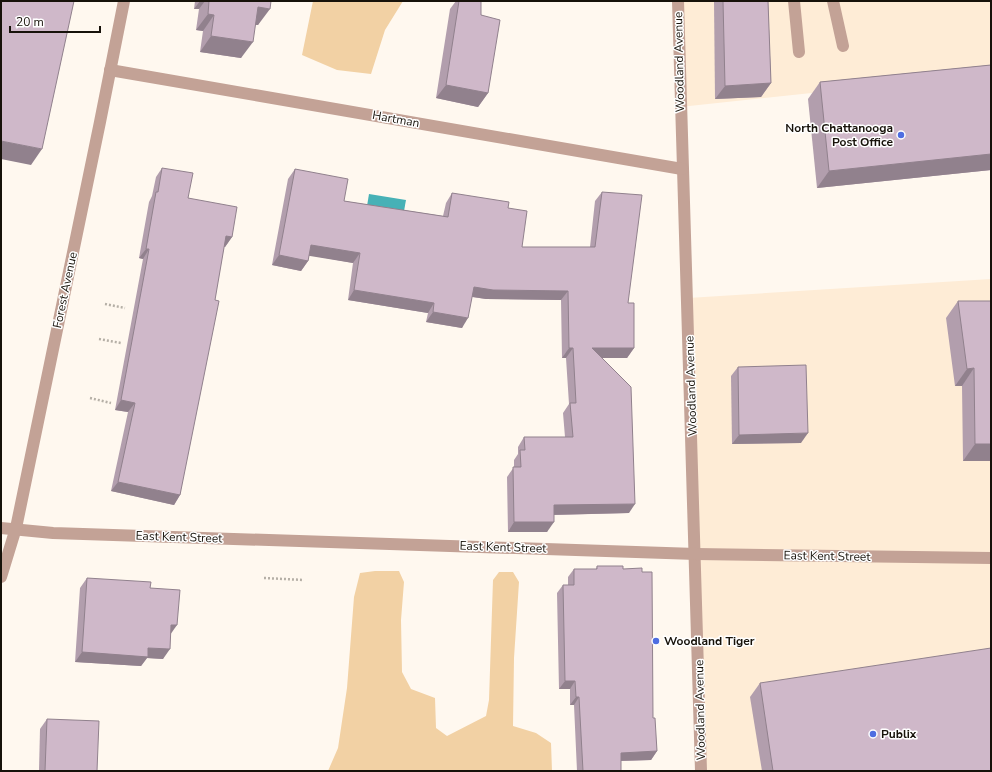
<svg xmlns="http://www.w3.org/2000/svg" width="992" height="772" font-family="'Nunito Sans',sans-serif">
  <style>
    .built { fill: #feecd6 }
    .green { fill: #f2d1a4 }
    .water { fill: #47b1b6 }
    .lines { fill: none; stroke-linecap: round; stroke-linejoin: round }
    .path { stroke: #b5afa6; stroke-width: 2.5; stroke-dasharray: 2 2; stroke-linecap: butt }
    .lane { stroke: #c3a296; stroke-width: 12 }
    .street { stroke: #c3a296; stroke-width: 12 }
    .wall { fill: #b29ead }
    .shaded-wall { fill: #91818d }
    .building { fill: #cfb8c9; stroke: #91818d }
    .poi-dot { fill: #4e6de1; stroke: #fff; stroke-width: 1.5 }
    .labels { text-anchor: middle; stroke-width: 3; stroke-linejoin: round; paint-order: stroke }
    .street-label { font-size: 12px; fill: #17120a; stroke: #fff }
    .poi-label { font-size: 12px; font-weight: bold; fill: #17120a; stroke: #fff; text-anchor: start }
  </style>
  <rect width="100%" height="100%" fill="#fff8ef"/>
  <g class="built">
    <polygon points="678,1 991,1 991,74 680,107"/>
    <polygon points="991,279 991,771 701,771 688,298"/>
  </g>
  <g class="green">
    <polygon points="313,1 403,1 385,30 371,74 337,70 302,55"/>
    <polygon points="375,571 399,571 404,582 401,620 402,672 411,689 435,698 436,728 447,736 486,716 489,700 493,580 499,572 513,572 519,582 514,658 513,726 536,733 551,743 552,771 328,771 338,748 347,688 354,597 360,573"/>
  </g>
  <polygon class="water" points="369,194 406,200 404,211 366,212"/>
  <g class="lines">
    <g class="path">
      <polyline points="105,304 125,308"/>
      <polyline points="99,339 121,343"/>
      <polyline points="90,398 111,403"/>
      <polyline points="264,578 304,580"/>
    </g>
    <g class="lane">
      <polyline points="794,1 799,52"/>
      <polyline points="833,1 843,46"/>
    </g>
    <g class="street">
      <path d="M678,1c6,257 17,513 23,770"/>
      <polyline points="110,70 682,169"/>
      <polyline points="1,528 53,533 696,554 991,558"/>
      <polyline points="1,577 16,528 100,122 124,1"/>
    </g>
  </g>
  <g class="wall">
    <polygon points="195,1 271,1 258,25 255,25 241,58 200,52 203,31 196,30 199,9 194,9"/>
    <polygon points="456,1 481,1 481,15 488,93 478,107 436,98 450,9"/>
    <polygon points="714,1 768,1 771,83 761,97 715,99"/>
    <polygon points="991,65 991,170 817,188 808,99 820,82"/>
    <polygon points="162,168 188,198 232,237 225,247 224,247 180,495 174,505 111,491 128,412 115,410 143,259 139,258 149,202 152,196 156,177"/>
    <polygon points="295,169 344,201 443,216 446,203 452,193 508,208 522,247 590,247 595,201 602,192 628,303 634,348 627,358 602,358 629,513 554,515 547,532 508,532 507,477 514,467 514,460 518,454 518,447 524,437 565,437 563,413 569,404 566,358 562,358 561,300 486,299 472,297 462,328 426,322 428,313 348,300 353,263 309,255 308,261 301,271 272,265 288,179"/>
    <polygon points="958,301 991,301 991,461 963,461 962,386 955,386 946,318"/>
    <polygon points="738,367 801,443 732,444 731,376"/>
    <polygon points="597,566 623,569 653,718 657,751 651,760 621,761 621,771 577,771 574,705 570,705 570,689 559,689 557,593 563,585 568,585 568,577 574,569 596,569"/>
    <polygon points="87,578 150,588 170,635 163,659 147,658 141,666 75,662 80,588"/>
    <polygon points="760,683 991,771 762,771 750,697"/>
    <polygon points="47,719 97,771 39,771 40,729"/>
  </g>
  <g class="shaded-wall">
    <polygon points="200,1 205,1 199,9 194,9"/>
    <polygon points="258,7 270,9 258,25 246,24"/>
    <polygon points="208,14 214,15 203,31 196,30"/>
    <polygon points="211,36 253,42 241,58 200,52"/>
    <polygon points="771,83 761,97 715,99 725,86"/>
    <polygon points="446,85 488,93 478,107 436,98"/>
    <polygon points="1,141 42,149 31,165 1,159"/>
    <polygon points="991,154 991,170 817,188 829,171"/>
    <polygon points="226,236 232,237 225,247 219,246"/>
    <polygon points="311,245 360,253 353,263 304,255"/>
    <polygon points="146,249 149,249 143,259 139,258"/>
    <polygon points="279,255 308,261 301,271 272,265"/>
    <polygon points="474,287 568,291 561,300 486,299 467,296"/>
    <polygon points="354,290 434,303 428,313 348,300"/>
    <polygon points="433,312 468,318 462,328 426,322"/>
    <polygon points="569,348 573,348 566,358 562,358"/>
    <polygon points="592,348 634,348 627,358 585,358"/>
    <polygon points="974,368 962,386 955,386 967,369"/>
    <polygon points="121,400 135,403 128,412 115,410"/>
    <polygon points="808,433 801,443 732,444 739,435"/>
    <polygon points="975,444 991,444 991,461 963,461"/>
    <polygon points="118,482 180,495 174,505 111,491"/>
    <polygon points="635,504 629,513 547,515 554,505"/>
    <polygon points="514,522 554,522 547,532 508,532"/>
    <polygon points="171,625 177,625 170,635"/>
    <polygon points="148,648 170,649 163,659 147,658 141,666 75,662 82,652"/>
    <polygon points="565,681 575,681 570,689 559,689"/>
    <polygon points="576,697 579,697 574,705 570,705"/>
    <polygon points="657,751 651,760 615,761 621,753"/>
  </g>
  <g class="building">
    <polygon points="1,1 74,1 42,149 1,141"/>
    <polygon points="209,1 271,1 270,9 258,7 253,42 211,36 214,15 208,14"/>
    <polygon points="459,1 481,1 481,15 500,20 488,93 446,85"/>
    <polygon points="723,1 768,1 771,83 725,86"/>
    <polygon points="991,65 991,154 829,171 820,82"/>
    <polygon points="162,168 193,173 188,198 237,207 232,237 226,236 215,300 219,301 180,495 118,482 135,403 121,400 149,249 146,249 156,192 158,192"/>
    <polygon points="295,169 348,179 344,201 448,217 452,193 509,202 508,208 527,211 522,247 595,247 602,192 642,195 628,303 634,303 634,348 592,348 631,387 635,504 554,505 554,522 514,522 513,467 521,467 520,450 525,450 524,437 573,437 570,403 576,403 573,348 569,348 568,291 493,290 474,287 468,318 433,312 434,303 354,290 360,253 311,245 308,261 279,255"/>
    <polygon points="958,301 991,301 991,444 975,444 974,368 967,369"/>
    <polygon points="806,365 808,433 739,435 738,367"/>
    <polygon points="597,566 623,566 623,569 642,568 642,572 652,572 653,718 655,718 657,751 621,753 621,771 583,771 579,697 576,697 575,681 565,681 563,585 574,585 574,569 597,569"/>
    <polygon points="87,578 151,582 150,588 180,590 177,625 171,625 170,649 148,648 148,657 82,652"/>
    <polygon points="991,648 991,771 773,771 760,683"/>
    <polygon points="47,719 99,721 97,771 45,771"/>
  </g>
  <g class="poi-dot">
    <circle cx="901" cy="135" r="4"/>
    <circle cx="656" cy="641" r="4"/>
    <circle cx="873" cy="734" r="4"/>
  </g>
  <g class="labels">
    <g class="street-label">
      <text transform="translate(679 62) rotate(-91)" y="4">Woodland Avenue</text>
      <text transform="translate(396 119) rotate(10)" y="4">Hartman</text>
      <text transform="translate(65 290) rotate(-78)" y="4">Forest Avenue</text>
      <text transform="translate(691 386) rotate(-92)" y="4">Woodland Avenue</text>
      <text transform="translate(179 537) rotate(2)" y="4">East Kent Street</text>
      <text transform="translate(503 547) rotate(2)" y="4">East Kent Street</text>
      <text transform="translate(827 556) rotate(1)" y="4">East Kent Street</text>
      <text transform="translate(700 710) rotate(-91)" y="4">Woodland Avenue</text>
    </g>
    <g class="poi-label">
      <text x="893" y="132" text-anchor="end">North Chattanooga<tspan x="893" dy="14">Post Office</tspan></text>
      <text x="664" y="645">Woodland Tiger</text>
      <text x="881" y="738">Publix</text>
    </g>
  </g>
  <rect width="992" height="772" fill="none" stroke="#17120a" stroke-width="4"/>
  <path d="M10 26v6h90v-6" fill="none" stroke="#17120a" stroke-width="2"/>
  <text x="16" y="26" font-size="12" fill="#17120a" stroke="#ffffff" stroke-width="3" paint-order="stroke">20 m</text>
</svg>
